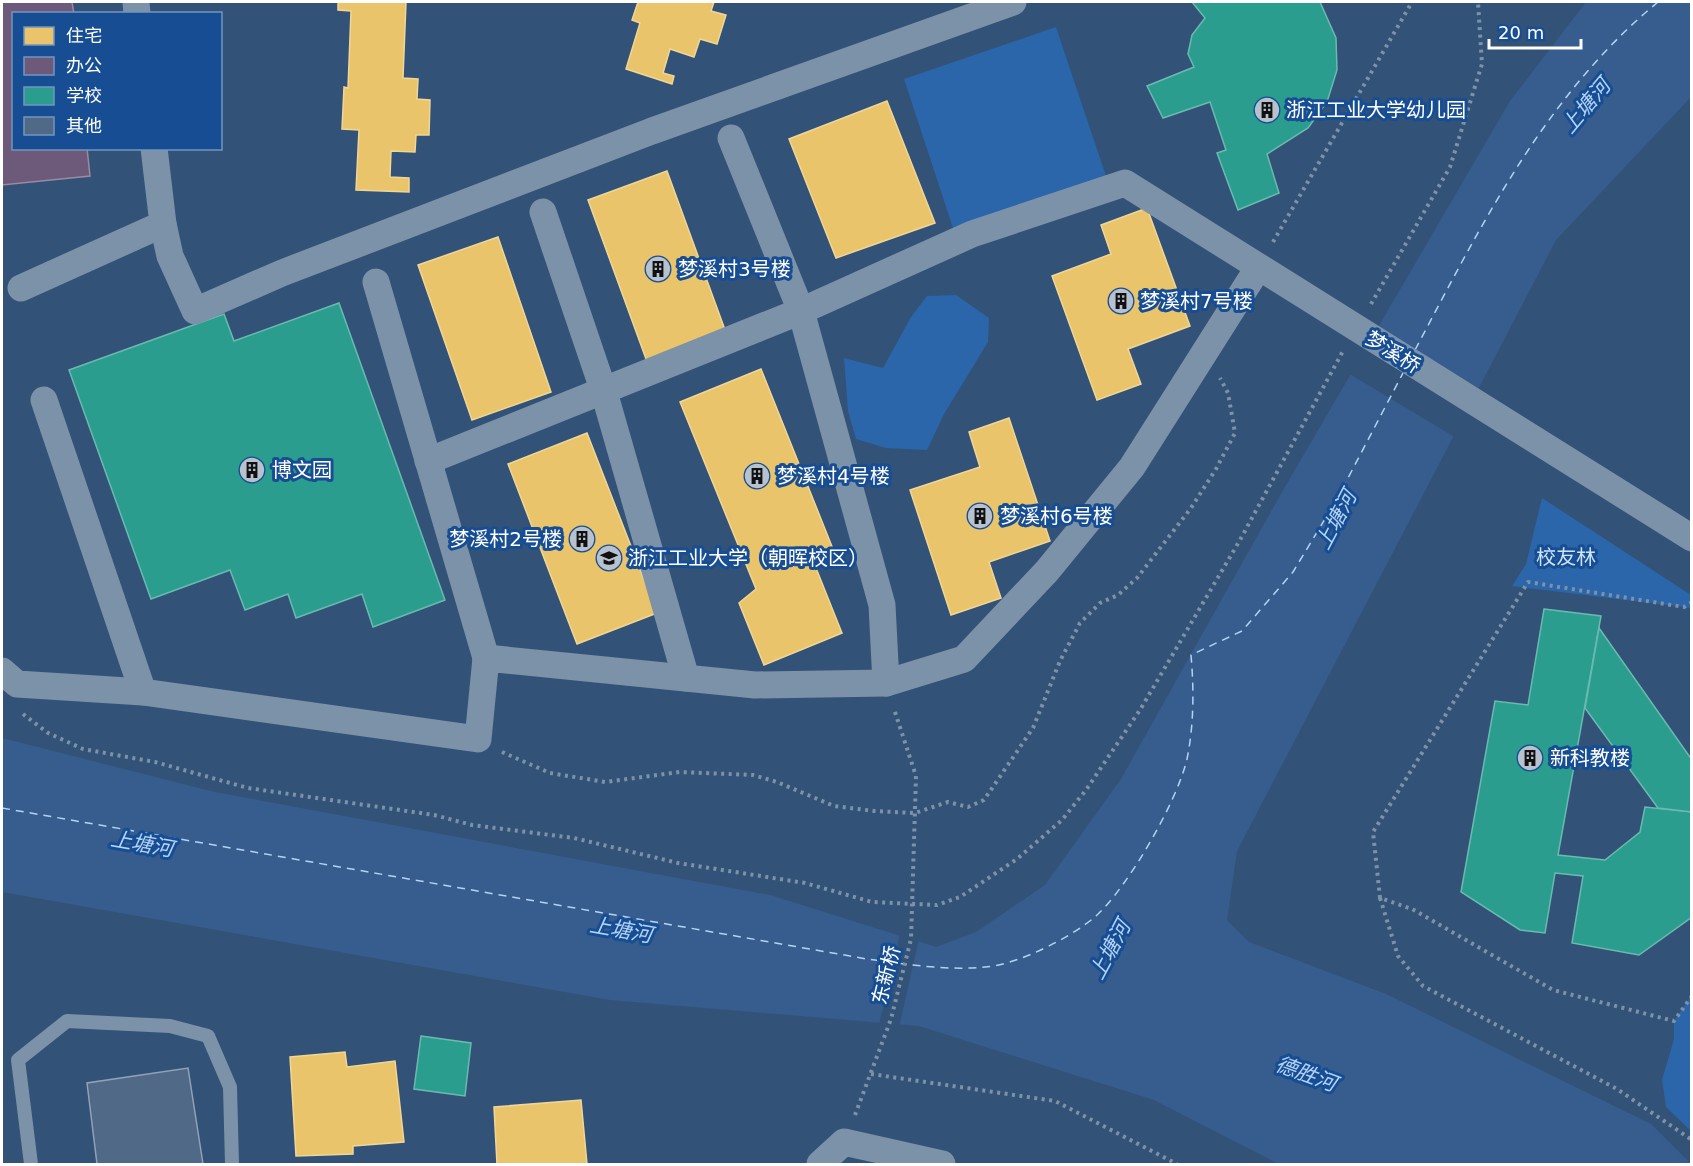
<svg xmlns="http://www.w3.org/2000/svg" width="1693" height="1166" font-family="'DejaVu Sans','Noto Sans SC',sans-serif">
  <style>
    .green { fill: #2b65aa }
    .water { fill: #365d8e }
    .pier { fill: #335277 }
    .homes { fill: #e9c46a; stroke: #f0d697; stroke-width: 1.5 }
    .offices { fill: #6d597a; stroke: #998ba2; stroke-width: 1.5 }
    .schools { fill: #2a9d8f; stroke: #6abab1; stroke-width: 1.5 }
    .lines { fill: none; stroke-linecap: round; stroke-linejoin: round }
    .ferry { stroke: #b3d3f7; stroke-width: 1.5; stroke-dasharray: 8 6; stroke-linecap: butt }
    .building { fill: #506986; stroke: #90a2b8; stroke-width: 1.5 }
    .path { stroke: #7c92a9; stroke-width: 4; stroke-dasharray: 3 4.5; stroke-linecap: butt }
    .lane { stroke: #7c92a9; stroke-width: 14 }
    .street { stroke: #7c92a9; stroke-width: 27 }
    .labels { text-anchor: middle; stroke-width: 6; stroke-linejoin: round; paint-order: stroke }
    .poi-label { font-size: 20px; fill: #fff; stroke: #174e93; text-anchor: start }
    .street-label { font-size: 20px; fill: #fff; stroke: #174e93 }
    .park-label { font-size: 20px; fill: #cee3fc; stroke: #174e93 }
    .water-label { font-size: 21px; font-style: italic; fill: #b3d3f7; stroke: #174e93 }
  </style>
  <rect width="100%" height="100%" fill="#335277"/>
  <g class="green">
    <polygon points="1056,27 1107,179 954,231 904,79"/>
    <polygon points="956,295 989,318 988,342 944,414 927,450 886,448 856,439 848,411 844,358 883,368 911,317 927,296"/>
    <polygon points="1542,498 1691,595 1691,608 1512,586 1526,564"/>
    <polygon points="1691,996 1692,1131 1691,1131 1666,1107 1662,1080 1674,1039 1674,1021"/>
  </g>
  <polygon class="water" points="1586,2 1691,2 1691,97 1556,240 1237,851 1227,920 1249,942 1386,994 1651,1124 1691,1164 1279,1164 1154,1100 919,1026 610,1000 2,892 2,738 215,792 770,895 936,947 976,932 1045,885 1121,779 1282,492 1510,101"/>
  <g class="pier">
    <polygon points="1375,327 1481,390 1456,438 1348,373"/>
    <polygon points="900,933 919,939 899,1027 879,1025"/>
  </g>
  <g class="homes">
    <polygon points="338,2 406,2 403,78 418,79 417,99 430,100 429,135 416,135 415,152 391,151 390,177 409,178 409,192 356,190 359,130 342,129 344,87 348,88 351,11 338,10"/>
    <polygon points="638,2 714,2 711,11 726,15 717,44 700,39 694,57 670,49 663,73 674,76 672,84 626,69 640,23 632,20"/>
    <polygon points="887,101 935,223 836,258 789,139"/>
    <polygon points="667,171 728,338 649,367 588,200"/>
    <polygon points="1147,208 1190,326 1128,349 1141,384 1097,400 1052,276 1111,254 1101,225"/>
    <polygon points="498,237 551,392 472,420 418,265"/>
    <polygon points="761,369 833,549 812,558 842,633 764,665 739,603 756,589 680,402"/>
    <polygon points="1009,418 1050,541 989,562 1001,598 951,615 910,490 980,467 969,432"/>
    <polygon points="587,433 657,613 577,644 508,464"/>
    <polygon points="345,1052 347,1067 395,1061 404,1142 353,1146 353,1154 296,1156 290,1057"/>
    <polygon points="581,1100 587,1164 497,1164 494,1107"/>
  </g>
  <polygon class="offices" points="2,2 72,2 74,14 14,14 14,148 87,148 90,176 2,185"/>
  <g class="schools">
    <polygon points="1192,2 1320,2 1336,38 1337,70 1327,102 1308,128 1267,154 1279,193 1238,210 1217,153 1226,150 1210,102 1163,118 1147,86 1194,67 1188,54 1192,35 1205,18"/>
    <polygon points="339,303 445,600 373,627 362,594 296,618 288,594 245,610 230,570 151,599 69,370 224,314 234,341"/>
    <polygon points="1544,609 1601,616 1558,855 1605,860 1640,832 1645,807 1692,812 1692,917 1639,955 1572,943 1583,876 1555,873 1545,933 1520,930 1461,892 1495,701 1528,705"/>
    <polygon points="1599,628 1692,760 1692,812 1658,808 1585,708"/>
    <polygon points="421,1036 471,1043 465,1096 414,1089"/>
  </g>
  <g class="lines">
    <g class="ferry">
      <path d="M1415,350c67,-126 131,-256 243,-348"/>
      <path d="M2,808l865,151c39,5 79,12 118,8 32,-2 87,-30 111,-51 32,-29 81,-114 91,-157 7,-34 7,-70 4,-104l51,-24 51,-59 44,-73 66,-126"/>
    </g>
  </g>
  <polygon class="building" points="188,1068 203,1164 97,1164 87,1083"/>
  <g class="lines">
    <g class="path">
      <polyline points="1273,242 1412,2"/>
      <polyline points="1371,304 1450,167 1482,64 1478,2"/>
      <polyline points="1692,602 1684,607 1528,582 1373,832 1380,898 1412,909 1553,990 1674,1021 1692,996"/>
      <polyline points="23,714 48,733 83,749 155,762 248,788 434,815 472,825 574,838 678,863 805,883 872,902 937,905 960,897 1017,859 1062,820 1086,790 1140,710 1240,540 1343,351"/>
      <polyline points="502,752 550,773 605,782 680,772 753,775 777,782 834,806 874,811 915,813 948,802 968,807 984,800 1033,728 1060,661 1080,623 1100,603 1118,595 1137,578 1191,508 1216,469 1235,433 1228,393 1220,378"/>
      <polyline points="1380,898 1398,956 1423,986 1617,1089 1692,1140"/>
      <polyline points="871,1074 1055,1101 1177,1164"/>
      <polyline points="855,1115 891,1019 911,939 916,776 894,709"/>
    </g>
    <polyline class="lane" points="31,1164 18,1060 67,1021 170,1026 208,1036 230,1087 232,1164"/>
    <g class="street">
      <polyline points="136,2 137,14"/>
      <polyline points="543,212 604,392 686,678"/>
      <polyline points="163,224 170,256 195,311 282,273 652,131 1013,2"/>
      <polyline points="376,282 486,658"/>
      <polyline points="21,288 163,224 154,148"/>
      <polyline points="44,400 143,692"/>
      <polyline points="428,461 801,311 731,138"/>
      <polyline points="2,671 17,684 143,692 478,739 486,658 755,685 886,683 964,659 1047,571 1132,467 1258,268"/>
      <polyline points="886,683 882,605 801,311 972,234 1125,183 1692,538"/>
      <polyline points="820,1164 844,1142 942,1164"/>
    </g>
  </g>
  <defs>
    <g id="building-disc" transform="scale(1.35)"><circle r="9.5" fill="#b8c2cf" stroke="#174e93"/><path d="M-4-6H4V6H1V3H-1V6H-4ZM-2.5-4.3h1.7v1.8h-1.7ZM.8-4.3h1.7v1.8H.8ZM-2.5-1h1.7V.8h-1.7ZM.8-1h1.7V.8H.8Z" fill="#111"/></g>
    <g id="university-disc" transform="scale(1.35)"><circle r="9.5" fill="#b8c2cf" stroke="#174e93"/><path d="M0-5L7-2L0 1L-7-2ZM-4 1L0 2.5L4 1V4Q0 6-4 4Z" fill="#111"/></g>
  </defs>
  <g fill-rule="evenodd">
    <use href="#building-disc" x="1267" y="110"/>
    <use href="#building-disc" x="658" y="269"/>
    <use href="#building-disc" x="1121" y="301"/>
    <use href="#building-disc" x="252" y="470"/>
    <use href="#building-disc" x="757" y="476"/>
    <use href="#building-disc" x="980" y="516"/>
    <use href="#building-disc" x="582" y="539"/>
    <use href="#university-disc" x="609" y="558"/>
    <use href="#building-disc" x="1530" y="758"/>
  </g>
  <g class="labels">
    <g class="poi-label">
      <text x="1286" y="117">浙江工业大学幼儿园</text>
      <text x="678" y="276">梦溪村3号楼</text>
      <text x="1140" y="308">梦溪村7号楼</text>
      <text x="272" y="477">博文园</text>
      <text x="777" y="483">梦溪村4号楼</text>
      <text x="1000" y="523">梦溪村6号楼</text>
      <text x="562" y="546" text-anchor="end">梦溪村2号楼</text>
      <text x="628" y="565">浙江工业大学（朝晖校区）</text>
      <text x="1550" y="765">新科教楼</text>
    </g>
    <g class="street-label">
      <text transform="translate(1393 352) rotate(32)" y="7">梦溪桥</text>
      <text transform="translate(886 975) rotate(-76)" y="7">东新桥</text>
    </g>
    <g class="park-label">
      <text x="1566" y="564">校友林</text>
    </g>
    <g class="water-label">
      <text transform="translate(1586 106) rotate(-50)" y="7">上塘河</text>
      <text transform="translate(1336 520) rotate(-62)" y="7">上塘河</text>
      <text transform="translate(142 844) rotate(10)" y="7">上塘河</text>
      <text transform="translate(621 930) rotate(10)" y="7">上塘河</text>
      <text transform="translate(1110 950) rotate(-62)" y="7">上塘河</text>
      <text transform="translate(1306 1074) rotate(20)" y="7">德胜河</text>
    </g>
  </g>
  <rect width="1693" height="1166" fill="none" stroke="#ffffff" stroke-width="6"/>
  <rect x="12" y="12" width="210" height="138" fill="#174e93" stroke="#7495be" stroke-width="1.5"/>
  <rect x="24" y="27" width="30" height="18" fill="#e9c46a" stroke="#7495be" stroke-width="1.5"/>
  <text x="66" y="42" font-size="18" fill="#ffffff">住宅</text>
  <rect x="24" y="57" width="30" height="18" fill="#6d597a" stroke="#7495be" stroke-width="1.5"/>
  <text x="66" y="72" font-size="18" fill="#ffffff">办公</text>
  <rect x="24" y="87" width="30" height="18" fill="#2a9d8f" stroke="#7495be" stroke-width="1.5"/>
  <text x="66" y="102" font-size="18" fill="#ffffff">学校</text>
  <rect x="24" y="117" width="30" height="18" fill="#506986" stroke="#7495be" stroke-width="1.5"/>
  <text x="66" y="132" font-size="18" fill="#ffffff">其他</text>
  <path d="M1489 39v9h92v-9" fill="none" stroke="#ffffff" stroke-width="3"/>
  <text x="1498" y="39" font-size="18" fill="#ffffff" stroke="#174e93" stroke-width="4.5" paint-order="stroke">20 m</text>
</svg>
